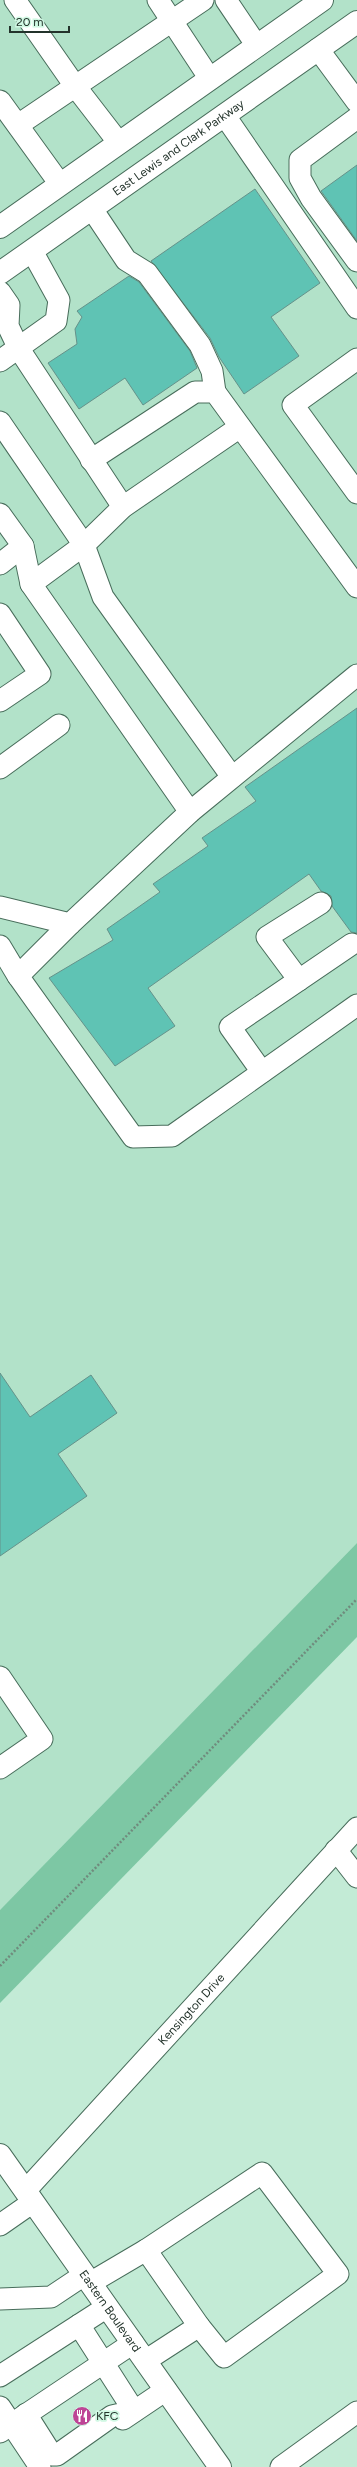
<svg xmlns="http://www.w3.org/2000/svg" width="357" height="2467" font-family="Figtree,sans-serif">
  <style>
    .built { fill: #b2e2c9 }
    .green { fill: #7dc7a4 }
    .building { fill: #5fc3b4; stroke: #65928a }
    .lines { fill: none; stroke-linecap: round; stroke-linejoin: round }
    .minor-casing { stroke: #486d5b; stroke-width: 23 }
    .major-casing { stroke: #486d5b; stroke-width: 24 }
    .path { stroke: #708b7d; stroke-width: 2.5; stroke-dasharray: 2 2; stroke-linecap: butt }
    .minor { stroke: #fff; stroke-width: 21 }
    .major { stroke: #fff; stroke-width: 22 }
    .labels { text-anchor: middle; stroke-width: 3.5; stroke-linejoin: round; paint-order: stroke }
    .street-label { font-size: 12px; fill: #23332b; stroke: #d0f8e3 }
    .poi-label { font-size: 12px; fill: #23332b; stroke: #d0f8e3; text-anchor: start }
  </style>
  <rect width="100%" height="100%" fill="#c3ebd6"/>
  <polygon class="built" points="0,0 357,0 357,1543 0,1910"/>
  <polygon class="green" points="357,1543 357,1637 0,2003 0,1910"/>
  <g class="building">
    <polygon points="357,165 357,241 321,191"/>
    <polygon points="255,189 320,283 271,317 299,356 244,394 219,357 210,338 151,261"/>
    <polygon points="129,276 139,282 190,351 197,368 143,405 125,378 79,409 48,363 77,344 75,329 82,317 77,311"/>
    <polygon points="357,708 357,933 351,932 332,906 331,896 321,891 309,874 148,988 175,1026 115,1066 49,978 113,940 107,929 160,892 153,884 208,846 202,838 256,801 245,787"/>
    <polygon points="0,1373 30,1417 91,1375 117,1413 58,1454 87,1496 0,1556"/>
  </g>
  <g class="lines">
    <g class="minor-casing">
      <g id="minor">
        <polyline points="15,0 75,86 119,143"/>
        <polyline points="158,0 210,79"/>
        <polyline points="226,0 257,46"/>
        <polyline points="318,49 357,102"/>
        <polyline points="0,101 60,184"/>
        <polyline points="225,116 357,308"/>
        <polyline points="357,118 300,160 300,178 311,198 357,261"/>
        <polyline points="18,125 203,0"/>
        <polyline points="92,209 126,260 147,273 200,345 212,371 215,392"/>
        <polyline points="0,292 9,305 8,326 19,349 123,507"/>
        <polyline points="357,359 293,405 357,493"/>
        <polyline points="0,361 56,321 59,300 32,251"/>
        <polyline points="0,422 84,545 103,597 232,777"/>
        <polyline points="91,460 195,392 215,392 357,587"/>
        <polyline points="0,514 23,546 31,584 190,812"/>
        <polyline points="0,564 23,546"/>
        <polyline points="31,584 84,545 123,507 240,427"/>
        <polyline points="0,614 40,674 0,701"/>
        <polyline points="0,768 59,725"/>
        <polyline points="0,907 70,924 190,812 357,675"/>
        <polyline points="0,946 18,976 133,1137 172,1136 357,1005"/>
        <polyline points="18,976 70,924"/>
        <polyline points="299,980 267,937 321,903"/>
        <polyline points="262,1072 230,1027 352,944"/>
        <polyline points="0,1677 42,1739 0,1768"/>
        <polyline points="336,1850 357,1877"/>
        <path id="s1" d="M26,2190l331,-362"/>
        <polyline points="0,2225 33,2202"/>
        <polyline points="146,2250 262,2173 338,2274 224,2357 199,2326"/>
        <polyline points="90,2283 146,2250 199,2326 145,2361"/>
        <polyline points="0,2299 51,2297 84,2275"/>
        <polyline points="0,2376 107,2307"/>
        <polyline points="0,2407 40,2467"/>
        <polyline points="26,2414 52,2455 57,2455 112,2416 134,2411 79,2325"/>
        <polyline points="123,2419 166,2390"/>
        <polyline points="0,2432 133,2343"/>
        <polyline points="281,2467 357,2412"/>
      </g>
    </g>
    <g class="major-casing">
      <g id="major">
        <polyline points="0,227 322,0"/>
        <path id="s2" d="M0,273l357,-251"/>
        <path id="s3" d="M0,2155l220,312"/>
      </g>
    </g>
    <polyline class="path" points="0,1966 357,1599"/>
    <use href="#minor" class="minor"/>
    <use href="#major" class="major"/>
  </g>
  <defs>
    <g id="restaurant-disc" transform="scale(1)"><circle r="9.5" fill="#be4496" stroke="#d0f8e3"/><path d="M-5-6h1v4h1v-4h1v4h1v-4h1v5L-1.5 .5V6h-2V.5L-5-1ZM5-6V6H3V1.5H1.5Q1.5-4 5-6Z" fill="#fff"/></g>
  </defs>
  <g fill-rule="evenodd">
    <use href="#restaurant-disc" x="82" y="2416"/>
  </g>
  <g class="labels">
    <g class="street-label">
      <text dy="4" stroke="none"><textPath href="#s2" startOffset="218">East Lewis and Clark Parkway</textPath></text>
      <text dy="4" stroke="none"><textPath href="#s1" startOffset="245">Kensington Drive</textPath></text>
      <text dy="4" stroke="none"><textPath href="#s3" startOffset="191">Eastern Boulevard</textPath></text>
    </g>
    <g class="poi-label">
      <text x="96" y="2420">KFC</text>
    </g>
  </g>
  <path d="M10 26v6h59v-6" fill="none" stroke="#23332b" stroke-width="2"/>
  <text x="16" y="26" font-size="12" fill="#23332b" stroke="#d0f8e3" stroke-width="3" paint-order="stroke">20 m</text>
</svg>
